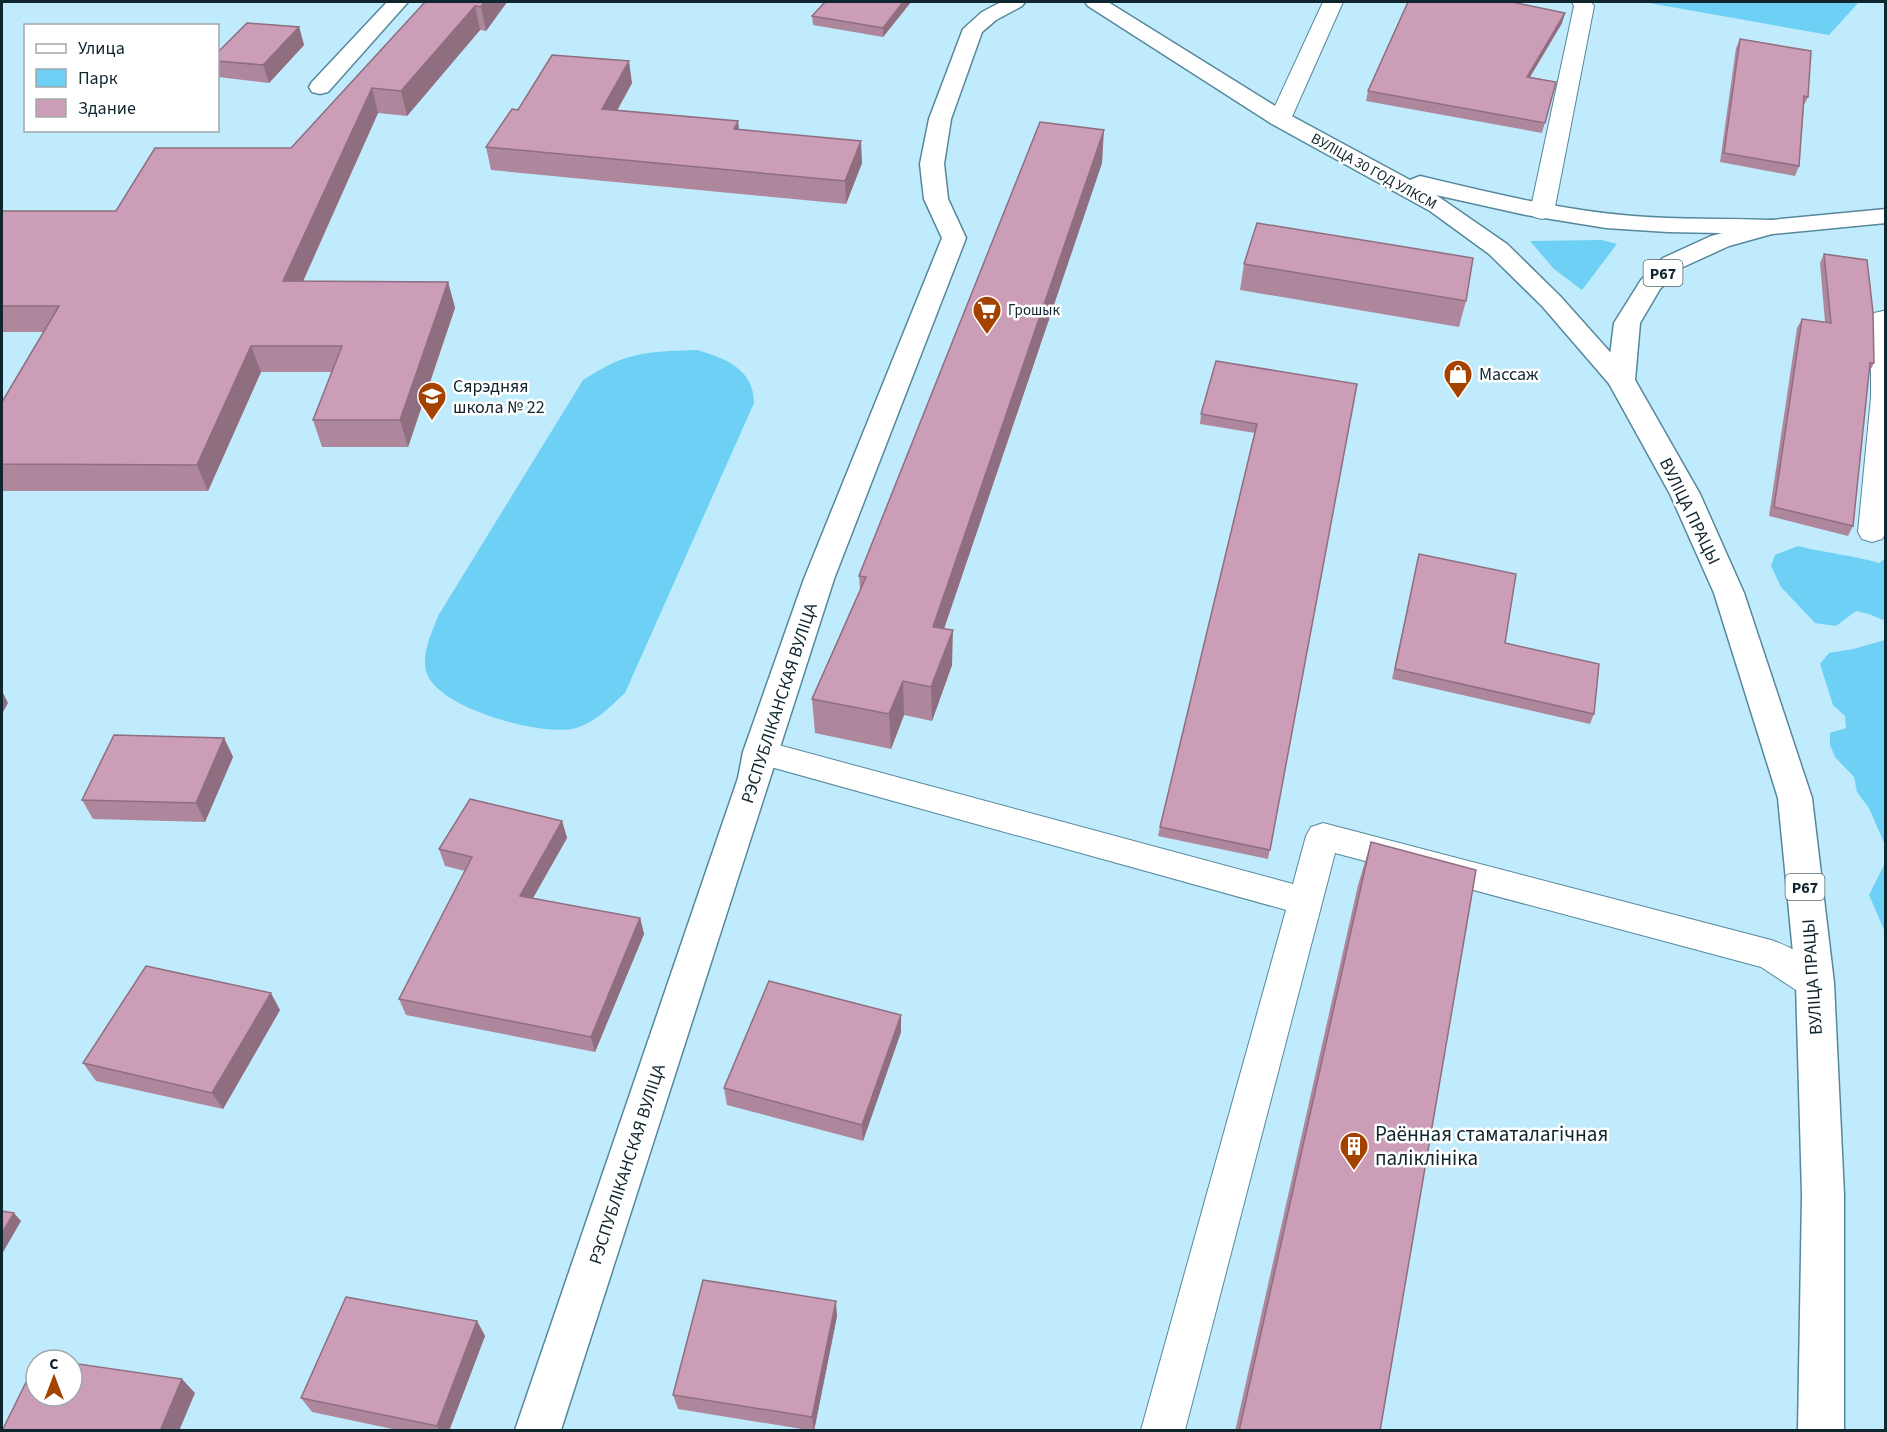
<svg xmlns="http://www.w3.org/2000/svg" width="1887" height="1432" font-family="'Source Sans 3',sans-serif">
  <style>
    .green { fill: #6ed0f4 }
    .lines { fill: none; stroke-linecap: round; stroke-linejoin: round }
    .lane-casing { stroke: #55889c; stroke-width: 2 }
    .street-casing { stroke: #55889c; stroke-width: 3 }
    .secondary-casing { stroke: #55889c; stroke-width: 3 }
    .primary-casing { stroke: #55889c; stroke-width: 3 }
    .lane { fill: #fff; fill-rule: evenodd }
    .street { fill: #fff; fill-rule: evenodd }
    .secondary { fill: #fff; fill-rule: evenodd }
    .primary { fill: #fff; fill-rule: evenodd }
    .wall { fill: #af879d }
    .shaded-wall { fill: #8e6e7f }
    .building { fill: #cb9db6; stroke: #8e6e7f; stroke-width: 1.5 }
    .labels { text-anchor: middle; stroke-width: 5; stroke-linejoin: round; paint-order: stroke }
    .far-street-label { font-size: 15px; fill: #10262e; stroke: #fff }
    .far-poi-label { font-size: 15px; fill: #10262e; stroke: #fff; text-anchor: start }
    .shield { fill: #fff; stroke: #58676d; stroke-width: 1.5 }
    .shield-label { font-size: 16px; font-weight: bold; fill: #10262e }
    .poi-label { font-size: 18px; fill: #10262e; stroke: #fff; text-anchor: start }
    .street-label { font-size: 18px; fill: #10262e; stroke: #fff }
    .near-poi-label { font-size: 21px; fill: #10262e; stroke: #fff; text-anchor: start }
  </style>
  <rect width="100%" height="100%" fill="#c0ebfd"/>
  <g class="green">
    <polygon points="1643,2 1859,2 1829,35"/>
    <polygon points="1602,240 1617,244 1582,290 1554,269 1530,241"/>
    <path d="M697,350c28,8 57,19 57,53l-129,290c-14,13 -32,32 -53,36 -34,6 -131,-20 -145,-55 -7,-19 5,-41 11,-58l145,-236c45,-29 62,-28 114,-30z"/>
    <path d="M1798,546c27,7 54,9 81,17l6,-4v60l-2,1 -14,-6 -13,-3 -20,15 -21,-3 -34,-36 -10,-21 4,-11z"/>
    <polygon points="1885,640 1886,640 1885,845 1869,808 1857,792 1854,777 1835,757 1830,745 1830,733 1846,728 1845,716 1833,705 1820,664 1829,653 1853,649"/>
    <polygon points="1885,863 1885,932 1869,895"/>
  </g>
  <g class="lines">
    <g class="lane-casing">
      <g id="lane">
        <polygon points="1323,2 1343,2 1291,119 1288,124 1280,125 1272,124 1269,119"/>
        <polygon points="1572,2 1591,2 1594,6 1554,212 1550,217 1542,219 1534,217 1530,212 1574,6"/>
        <polygon points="1883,311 1886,311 1886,533 1882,539 1872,542 1862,539 1858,532 1871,397 1871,318 1874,313"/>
        <path d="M760,740l533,144 13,-48 5,-9 12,-4 448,117c21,7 52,23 62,43l-5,11 -13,4 -13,-4 -41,-27 -426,-114 -150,577h-44l145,-520 -537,-149 -5,-9 5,-9z"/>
      </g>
    </g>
    <g class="street-casing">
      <g id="street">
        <polygon points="387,2 408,2 328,92 320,94 312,92 309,87 312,82"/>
        <polygon points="1001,2 1025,2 1022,6 996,20 982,32 951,119 944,164 948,199 966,238 834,579 561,1430 515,1430 738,778 743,752 804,579 942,238 924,199 920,164 929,119 963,29 982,12"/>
      </g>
    </g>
    <g class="secondary-casing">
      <path id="secondary" d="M1085,2h23l180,112 122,66 10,-4c71,17 140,34 213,40 46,4 92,2 138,4l9,2 3,5 -3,5 -9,2 -103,-2 -62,-4 -80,-13 -90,-20 71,49 53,52 75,84 -4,6 -10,2 -10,-2 -69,-80 -53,-52 -59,-43 -158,-87 -184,-118z"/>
    </g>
    <g class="primary-casing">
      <polygon id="primary" points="1886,209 1886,223 1772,234 1729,246 1681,268 1660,289 1640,323 1635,380 1700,494 1744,593 1812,798 1834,983 1844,1195 1844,1430 1798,1430 1802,1195 1796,983 1778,798 1714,593 1670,494 1607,380 1614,323 1641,280 1663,258 1711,236 1771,220"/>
    </g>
    <use href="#lane" class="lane"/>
    <use href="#street" class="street"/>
    <use href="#secondary" class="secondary"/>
    <use href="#primary" class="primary"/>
  </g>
  <g class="wall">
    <polygon points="425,2 507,2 486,31 480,30 407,116 378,113 303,282 448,282 455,308 408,447 322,447 313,420 332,372 261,372 208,491 2,491 2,402 44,332 2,332 2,211 116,211 291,148"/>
    <polygon points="911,2 883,37 813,25 812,16"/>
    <polygon points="1565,13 1562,23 1530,77 1556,82 1542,133 1366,101 1368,91"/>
    <polygon points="299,27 304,45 269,83 218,77 218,52"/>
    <polygon points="1740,39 1808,97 1804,105 1799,166 1795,176 1720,162 1736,48"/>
    <polygon points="632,83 617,110 738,121 739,129 862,163 846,204 491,170 486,147 518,110"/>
    <polygon points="1102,163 944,629 952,665 932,721 904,715 891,749 815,733 812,699 860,590 859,576"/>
    <polygon points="1824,254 1874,363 1869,373 1853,526 1848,536 1769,516 1797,328 1802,319 1825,322 1820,263"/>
    <polygon points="1244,264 1466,301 1459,327 1240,290"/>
    <polygon points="1357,384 1268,859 1158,836 1160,827 1255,433 1200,424 1201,414"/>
    <polygon points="1419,554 1505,643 1594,714 1590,724 1392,679"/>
    <polygon points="224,738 233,757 205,822 93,819 82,800"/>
    <polygon points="562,821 567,838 533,898 640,918 644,934 595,1052 406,1015 399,999 465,871 445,866 439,849"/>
    <polygon points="1371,842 1380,1431 1235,1431 1358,885"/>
    <polygon points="280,1010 223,1109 96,1081 83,1063"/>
    <polygon points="901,1015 901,1032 863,1141 727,1105 724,1088"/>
    <polygon points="837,1316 814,1431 678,1409 673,1395"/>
    <polygon points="477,1321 485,1336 449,1431 402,1431 312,1412 301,1398"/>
  </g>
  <g class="shaded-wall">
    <polygon points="484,2 507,2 486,31 481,7"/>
    <polygon points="903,2 911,2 883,37 883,28"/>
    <polygon points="475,6 480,30 407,116 401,91"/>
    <polygon points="1565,13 1562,23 1524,87 1527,77"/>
    <polygon points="299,27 304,45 269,83 263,65"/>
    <polygon points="629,61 632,83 606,131 602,109"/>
    <polygon points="372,88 378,113 291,307 283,281"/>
    <polygon points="738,121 740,144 734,129"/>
    <polygon points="1104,130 1102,163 933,661 933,627"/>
    <polygon points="861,141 862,163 846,204 845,181"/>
    <polygon points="448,282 455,308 408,447 400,420"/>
    <polygon points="251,346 261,372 208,491 197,465"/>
    <polygon points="953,630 952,665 932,721 931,687"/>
    <polygon points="903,681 904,715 891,749 889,714"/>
    <polygon points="2,691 8,703 2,714"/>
    <polygon points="224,738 233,757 205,822 196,803"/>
    <polygon points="562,821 567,838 525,912 520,896"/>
    <polygon points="640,918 644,934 595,1052 591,1037"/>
    <polygon points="271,993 280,1010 223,1109 212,1093"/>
    <polygon points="901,1015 901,1032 863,1141 862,1125"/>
    <polygon points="14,1213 21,1221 2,1254 2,1233"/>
    <polygon points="836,1301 837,1316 814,1431 812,1417"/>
    <polygon points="477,1321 485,1336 449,1431 440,1431 437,1426"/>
    <polygon points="182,1379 195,1393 179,1431 160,1431"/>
  </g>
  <g class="building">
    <polygon points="425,2 484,2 481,7 475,6 401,91 372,88 283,281 448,282 400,420 313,420 342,346 251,346 197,465 2,464 2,402 59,306 2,306 2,211 116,211 155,148 291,148"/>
    <polygon points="825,2 903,2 883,28 812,16"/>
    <polygon points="1408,2 1512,2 1565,13 1527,77 1556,82 1545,123 1368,91"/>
    <polygon points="247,23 299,27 263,65 218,61 218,52"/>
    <polygon points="1740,39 1811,51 1808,97 1804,96 1799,166 1724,153"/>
    <polygon points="552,55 629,61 602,109 738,121 734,129 861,141 845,181 486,147 512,109 518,110"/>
    <polygon points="1040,122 1104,130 933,627 953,630 931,687 903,681 889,714 812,699 866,577 859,576"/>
    <polygon points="1257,223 1473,258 1466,301 1244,264"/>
    <polygon points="1824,254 1867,260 1873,312 1874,363 1870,363 1853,526 1774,507 1802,319 1831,323"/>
    <polygon points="1216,361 1357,384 1270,850 1160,827 1257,424 1201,414"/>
    <polygon points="1419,554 1516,574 1505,643 1599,664 1594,714 1395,669"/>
    <polygon points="114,735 224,738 196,803 82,800"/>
    <polygon points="470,799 562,821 520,896 640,918 591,1037 399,999 472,857 439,849"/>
    <polygon points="1371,842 1476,870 1380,1431 1239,1431"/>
    <polygon points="146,966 271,993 212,1093 83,1063"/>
    <polygon points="769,981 901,1015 862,1125 724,1088"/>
    <polygon points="2,1211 14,1213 2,1233"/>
    <polygon points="703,1280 836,1301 812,1417 673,1395"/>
    <polygon points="346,1297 477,1321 437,1426 301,1398"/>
    <polygon points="38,1358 53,1360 37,1360"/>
    <polygon points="36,1362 36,1396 72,1396 72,1363 182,1379 160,1431 2,1431"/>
  </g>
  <defs>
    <g id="supermarket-pin" transform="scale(1.5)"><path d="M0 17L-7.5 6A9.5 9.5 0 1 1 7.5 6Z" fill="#a44200" stroke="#fff"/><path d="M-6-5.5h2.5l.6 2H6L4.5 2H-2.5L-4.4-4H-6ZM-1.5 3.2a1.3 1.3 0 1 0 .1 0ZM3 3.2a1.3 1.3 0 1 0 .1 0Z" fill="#fff"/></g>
    <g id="shop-pin" transform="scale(1.5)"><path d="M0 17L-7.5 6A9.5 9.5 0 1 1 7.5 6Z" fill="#a44200" stroke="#fff"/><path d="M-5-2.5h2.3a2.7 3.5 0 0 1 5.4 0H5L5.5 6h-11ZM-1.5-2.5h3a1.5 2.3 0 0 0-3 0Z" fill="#fff"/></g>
    <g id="school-pin" transform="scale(1.5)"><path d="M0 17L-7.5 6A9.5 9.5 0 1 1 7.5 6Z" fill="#a44200" stroke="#fff"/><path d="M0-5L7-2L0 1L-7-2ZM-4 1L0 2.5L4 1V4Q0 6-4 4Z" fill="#fff"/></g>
    <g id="building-pin" transform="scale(1.5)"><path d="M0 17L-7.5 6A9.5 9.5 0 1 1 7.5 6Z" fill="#a44200" stroke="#fff"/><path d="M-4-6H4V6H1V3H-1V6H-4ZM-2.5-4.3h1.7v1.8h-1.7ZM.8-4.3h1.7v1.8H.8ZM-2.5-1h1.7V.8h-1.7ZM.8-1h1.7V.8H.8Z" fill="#fff"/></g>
  </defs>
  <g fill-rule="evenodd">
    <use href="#supermarket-pin" x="987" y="310"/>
    <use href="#shop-pin" x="1458" y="374"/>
    <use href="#school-pin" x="432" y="396"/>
    <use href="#building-pin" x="1354" y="1146"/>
  </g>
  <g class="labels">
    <g class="far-street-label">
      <text transform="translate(1374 171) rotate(29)" y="5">ВУЛІЦА 30 ГОД УЛКСМ</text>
    </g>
    <g class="far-poi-label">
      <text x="1008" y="315">Грошык</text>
    </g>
    <g class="shield">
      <rect x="1643.5" y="260" width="39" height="26" rx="4.5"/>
      <rect x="1785.5" y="874" width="39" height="26" rx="4.5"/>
    </g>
    <g class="shield-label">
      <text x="1663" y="279">Р67</text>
      <text x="1805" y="893">Р67</text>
    </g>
    <g class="poi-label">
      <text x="1479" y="380">Массаж</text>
      <text x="453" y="392">Сярэдняя<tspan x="453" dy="21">школа № 22</tspan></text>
    </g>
    <g class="street-label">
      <text transform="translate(1690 511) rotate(64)" y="6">ВУЛІЦА ПРАЦЫ</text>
      <text transform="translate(779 703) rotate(-72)" y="6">РЭСПУБЛІКАНСКАЯ ВУЛІЦА</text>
      <text transform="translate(1812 977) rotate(-94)" y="6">ВУЛІЦА ПРАЦЫ</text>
      <text transform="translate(627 1164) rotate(-72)" y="6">РЭСПУБЛІКАНСКАЯ ВУЛІЦА</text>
    </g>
    <g class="near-poi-label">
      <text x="1375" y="1141">Раённая стаматалагічная<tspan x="1375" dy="24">паліклініка</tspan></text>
    </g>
  </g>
  <rect width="1887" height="1432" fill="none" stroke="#10262e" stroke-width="6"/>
  <rect x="24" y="24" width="195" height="108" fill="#ffffff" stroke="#9fa8ab" stroke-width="1.5"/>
  <rect x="36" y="44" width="30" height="9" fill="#ffffff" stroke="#9fa8ab" stroke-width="1.5"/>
  <text x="78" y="54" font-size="18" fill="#10262e">Улица</text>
  <rect x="36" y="69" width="30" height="18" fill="#6ed0f4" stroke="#9fa8ab" stroke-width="1.5"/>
  <text x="78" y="84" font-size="18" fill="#10262e">Парк</text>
  <rect x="36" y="99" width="30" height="18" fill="#cb9db6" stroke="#9fa8ab" stroke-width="1.5"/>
  <text x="78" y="114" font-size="18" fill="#10262e">Здание</text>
  <g transform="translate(54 1378)"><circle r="28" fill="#ffffff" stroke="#9fa8ab" stroke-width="1.5"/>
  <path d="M0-4.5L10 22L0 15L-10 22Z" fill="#a44200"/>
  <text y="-9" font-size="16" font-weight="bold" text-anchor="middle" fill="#10262e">С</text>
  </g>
</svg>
